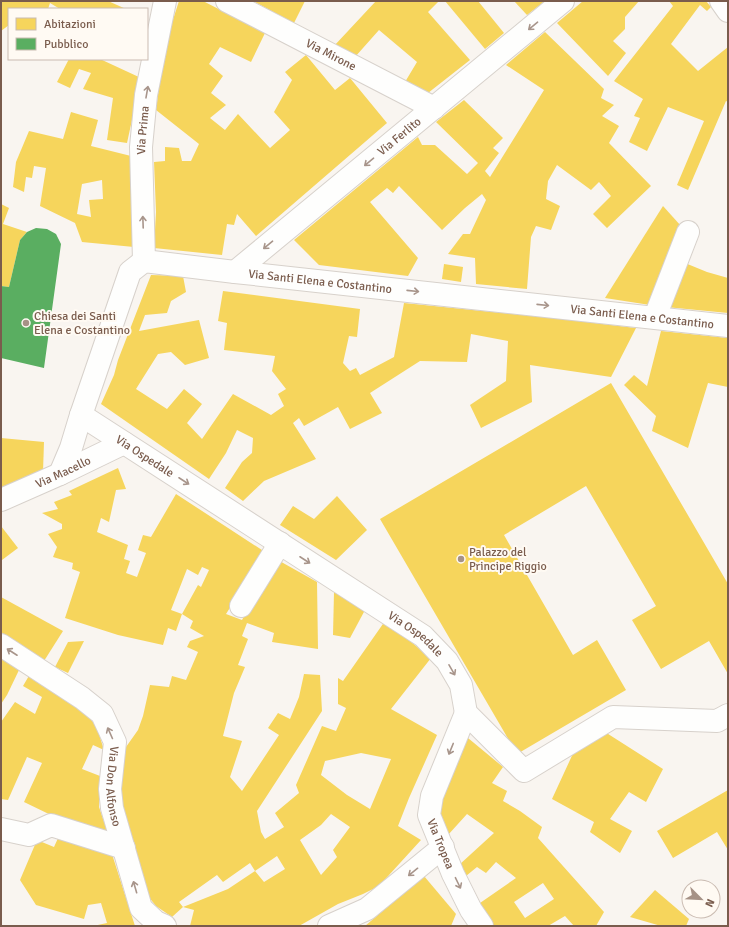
<svg xmlns="http://www.w3.org/2000/svg" width="729" height="927" font-family="Signika,sans-serif">
  <style>
    .homes { fill: #f6d55c; fill-rule: evenodd }
    .public { fill: #5aae61 }
    .lines { fill: none; stroke-linecap: round; stroke-linejoin: round }
    .minor-casing { stroke: #d7d1cb; stroke-width: 24 }
    .minor { stroke: #fefefd; stroke-width: 22 }
    .oneway { stroke: #a8958b }
    .poi-dot { fill: #a69286; stroke: #fffaf3; stroke-width: 1.5 }
    .labels { text-anchor: middle; stroke-width: 4; stroke-linejoin: round; paint-order: stroke }
    .street-label { font-size: 12px; fill: #7a5c4d; stroke: #fffaf3 }
    .poi-label { font-size: 12px; fill: #7a5c4d; stroke: #fffaf3; text-anchor: start }
  </style>
  <rect width="100%" height="100%" fill="#f9f5f0"/>
  <g class="homes">
    <polygon points="1,1 108,1 126,9 60,9 50,3 48,9 9,9 9,25 1,31"/>
    <polygon points="179,1 203,1 265,33 251,62 220,47 209,64 223,76 211,93 226,105 210,118 225,130 238,114 270,148 290,130 274,112 292,80 285,72 306,55 335,90 350,78 387,123 256,236 237,214 234,225 227,224 222,255 154,248 156,212 154,162 165,161 165,147 179,148 182,161 191,161 199,144 156,110 160,79 166,54 168,35"/>
    <polygon points="253,1 305,1 294,23"/>
    <polygon points="376,1 439,1 428,12 470,60 428,93 405,82 417,62 379,30 355,57 334,46"/>
    <polygon points="445,1 478,1 504,33 485,49"/>
    <polygon points="514,1 545,1 527,15"/>
    <polygon points="583,1 639,1 625,17 625,29 613,41 626,53 608,76 557,23"/>
    <polygon points="669,1 706,1 711,7 707,11 700,5 671,44 698,71 728,47 728,102 726,101 688,190 677,185 704,121 668,107 647,151 629,142 640,118 634,116 643,99 614,81 673,6"/>
    <polygon points="545,32 604,89 601,98 614,105 602,116 619,126 609,143 651,186 607,228 593,214 611,196 599,182 591,190 557,165 548,181 546,199 560,206 551,230 536,226 531,237 527,289 476,284 475,258 448,254 463,234 470,234 486,200 482,194 465,208 442,230 399,186 393,193 387,188 370,202 418,258 408,276 319,265 294,240 418,137 422,145 435,145 467,174 478,163 436,122 464,100 503,138 493,148 499,153 485,171 490,177 544,90 506,65"/>
    <polygon points="69,59 100,59 141,78 127,143 107,140 113,98 83,89 91,73 79,69 70,88 57,82"/>
    <path d="M71,112l27,8 -7,26 40,10 3,91 -52,-5 -7,-19 -35,-17 6,-38 -12,-2 -2,12 -6,-1 -2,15 -11,-5 3,-25 13,-31 34,8zM102,180l1,19 -14,1 2,17 -14,-3 5,-30z"/>
    <polygon points="1,204 9,208 3,224 27,232 20,240 9,287 1,286"/>
    <polygon points="663,206 681,226 650,305 605,298"/>
    <polygon points="685,263 707,272 728,278 728,313 666,307"/>
    <polygon points="444,264 463,267 461,282 442,279"/>
    <polygon points="151,275 183,276 186,292 171,301 167,313 145,315 139,331 199,320 209,358 185,365 171,352 158,354 136,389 167,409 184,389 202,404 187,423 202,439 233,394 271,415 284,406 278,394 286,389 272,371 275,356 224,350 227,323 218,321 223,291 360,309 357,337 349,336 343,363 350,371 356,368 360,375 394,357 404,303 561,319 636,328 611,377 530,365 532,402 481,428 470,405 506,381 508,341 471,334 467,362 420,361 370,393 382,413 350,429 338,407 304,426 299,418 293,423 316,459 264,481 243,501 225,488 242,462 252,453 253,438 237,430 226,453 209,479 101,404 114,375 118,360"/>
    <polygon points="661,331 728,338 728,387 708,383 688,448 652,431 656,416 624,385 634,375 647,386"/>
    <polygon points="611,383 728,584 728,674 709,641 661,669 632,620 656,606 586,486 504,535 573,655 597,640 626,690 517,754 380,519"/>
    <polygon points="1,438 44,442 43,472 1,489"/>
    <path d="M118,468l8,21 -10,1 -7,32 -8,-4 -4,14 31,13 -4,14 6,2 -4,12 11,4 9,-24 -8,-3 5,-15 8,2 25,-43 89,58 -39,62 16,6 34,-61 41,23 1,67 -46,-7 2,-9 -27,-10 -5,13 6,3 -10,26 7,2 -11,26 -11,43 19,5 -12,36 12,14 37,-56 -11,-7 10,-15 12,6 9,-22 5,-23 16,1 2,36 -65,100 4,21 4,7 19,-12 -9,-14 24,-20 -3,-8 26,-59 14,5 10,-23 -8,-4v-26l5,3 42,-60 46,37 -40,51 46,26 -28,63 -11,28 23,14 -42,46 -16,8 -25,10 -39,22h-109l4,-16 -11,-3 45,-18 27,-18 9,11 21,-13 -8,-13 -22,15 -5,-8 -27,19 -6,-7 -38,27 4,5 -11,10 -16,-11 -8,-10 -29,-94 7,-55 12,-17 5,-14 7,-31 19,2 3,-11 14,4 12,-28 -11,-5 3,-6 14,-5 -14,-8 3,-7 -11,-7 16,-29 3,2 8,-17 -7,-3 -4,8 -11,-6 -16,41 11,4 -6,17 -8,-3 -5,17 -45,-10 -53,-17 15,-46 -8,-3 1,-6 -20,-6 4,-10 -9,-13 14,-5v-5l-20,-11 16,-4 -4,-7 18,-7 -3,-4zM361,753l30,6 -21,50 -23,-14 -26,-20 4,-14zM331,814l19,13 -17,23 4,7 -16,18 -21,-35 21,-15z"/>
    <polygon points="337,496 367,530 336,560 280,525 293,506 314,519"/>
    <polygon points="1,526 18,548 2,560 1,559"/>
    <polygon points="334,592 365,610 350,638 333,635"/>
    <polygon points="1,597 63,631 44,661 1,632"/>
    <polygon points="84,641 68,673 55,667 68,642"/>
    <polygon points="1,655 20,668 7,695 1,704"/>
    <polygon points="30,674 88,715 97,728 104,750 93,745 82,769 100,776 99,807 110,839 55,817 24,802 42,763 27,757 8,800 1,799 1,722 15,702 35,714 42,697 23,686"/>
    <polygon points="605,732 663,769 646,802 629,792 610,819 632,831 620,853 590,832 594,822 552,799 576,747"/>
    <path d="M468,738l35,29 -11,16 15,8 -4,10 17,10 22,16 -4,11 66,74 -8,14h-22l-9,-10 -17,10h-54l-14,-23 36,-25 -20,-16 -10,11 -9,-6 -11,9 -7,-11 35,-32 -27,-19 -19,21 -11,-26 6,-11zM543,883l11,16 -29,19 -11,-16z"/>
    <polygon points="728,790 728,850 717,832 673,858 657,831"/>
    <polygon points="59,836 111,851 135,926 93,926 107,923 101,903 88,905 84,919 36,905 20,880 37,840 54,847"/>
    <polygon points="424,876 456,914 451,926 365,926"/>
    <polygon points="655,890 689,919 686,926 661,926 630,917"/>
  </g>
  <polygon class="public" points="36,228 47,229 56,234 61,244 44,368 1,358 1,286 9,287 20,240 27,232"/>
  <g class="lines">
    <g class="minor-casing">
      <g id="minor">
        <path id="s1" d="M227,1l207,107"/>
        <polyline points="721,1 728,11"/>
        <path id="s2" d="M144,261l-3,-114 5,-52 19,-94"/>
        <path id="s3" d="M235,272l328,-271"/>
        <polyline points="655,317 688,232"/>
        <path id="s4" d="M81,415l342,221 24,25 14,24 5,28 58,58 89,-54 104,4 11,-6"/>
        <path id="s5" d="M60,474l11,-26 10,-33 49,-143 14,-11 91,11 493,54"/>
        <path id="s6" d="M1,500l59,-26 64,-31"/>
        <polyline points="241,606 280,543"/>
        <path id="s7" d="M1,645l81,53 20,16 13,28 -5,47 2,19 29,100 15,14 9,4"/>
        <path id="s8" d="M466,713l-34,83 -3,19 24,59 18,36 11,16"/>
        <polyline points="1,829 29,835 51,825 124,848"/>
        <polyline points="329,926 367,909 443,847"/>
      </g>
    </g>
    <use href="#minor" class="minor"/>
  </g>
  <defs><path id="oneway-shaft" d="M-6 0H5M1.5-3L5.5 0L1.5 3" fill="none" stroke-width="1.6" stroke-linecap="round" stroke-linejoin="round"/></defs>
  <g class="oneway">
    <use href="#oneway-shaft" transform="translate(533 26) rotate(140)"/>
    <use href="#oneway-shaft" transform="translate(147 92) rotate(-80)"/>
    <use href="#oneway-shaft" transform="translate(369 162) rotate(140)"/>
    <use href="#oneway-shaft" transform="translate(143 222) rotate(-92)"/>
    <use href="#oneway-shaft" transform="translate(268 245) rotate(140)"/>
    <use href="#oneway-shaft" transform="translate(413 291) rotate(6)"/>
    <use href="#oneway-shaft" transform="translate(543 305) rotate(6)"/>
    <use href="#oneway-shaft" transform="translate(184 481) rotate(33)"/>
    <use href="#oneway-shaft" transform="translate(305 560) rotate(33)"/>
    <use href="#oneway-shaft" transform="translate(12 652) rotate(-147)"/>
    <use href="#oneway-shaft" transform="translate(452 670) rotate(60)"/>
    <use href="#oneway-shaft" transform="translate(110 733) rotate(-114)"/>
    <use href="#oneway-shaft" transform="translate(451 749) rotate(112)"/>
    <use href="#oneway-shaft" transform="translate(413 872) rotate(141)"/>
    <use href="#oneway-shaft" transform="translate(458 883) rotate(64)"/>
    <use href="#oneway-shaft" transform="translate(135 887) rotate(-106)"/>
  </g>
  <g class="poi-dot">
    <circle cx="26" cy="323" r="4"/>
    <circle cx="461" cy="559" r="4"/>
  </g>
  <g class="labels">
    <g class="street-label">
      <text dy="4" stroke="none"><textPath href="#s1" startOffset="117">Via Mirone</textPath></text>
      <text dy="4" stroke="none"><textPath href="#s2" startOffset="131">Via Prima</textPath></text>
      <text dy="4" stroke="none"><textPath href="#s3" startOffset="213">Via Ferlito</textPath></text>
      <text dy="4" stroke="none"><textPath href="#s5" startOffset="409">Via Santi Elena e Costantino</textPath></text>
      <text dy="4" stroke="none"><textPath href="#s5" startOffset="733">Via Santi Elena e Costantino</textPath></text>
      <text dy="4" stroke="none"><textPath href="#s4" startOffset="76">Via Ospedale</textPath></text>
      <text dy="4" stroke="none"><textPath href="#s6" startOffset="68">Via Macello</textPath></text>
      <text dy="4" stroke="none"><textPath href="#s4" startOffset="400">Via Ospedale</textPath></text>
      <text dy="4" stroke="none"><textPath href="#s7" startOffset="198">Via Don Alfonso</textPath></text>
      <text dy="4" stroke="none"><textPath href="#s8" startOffset="140">Via Tropea</textPath></text>
    </g>
    <g class="poi-label">
      <text x="34" y="320">Chiesa dei Santi<tspan x="34" dy="14">Elena e Costantino</tspan></text>
      <text x="469" y="556">Palazzo del<tspan x="469" dy="14">Principe Riggio</tspan></text>
    </g>
  </g>
  <rect width="729" height="927" fill="none" stroke="#7a5c4d" stroke-width="4"/>
  <rect x="8" y="8" width="140" height="52" fill="#fffaf3" stroke="#cabbb1"/>
  <rect x="16" y="18" width="20" height="12" fill="#f6d55c" stroke="#cabbb1"/>
  <text x="44" y="28" font-size="12" fill="#7a5c4d">Abitazioni</text>
  <rect x="16" y="38" width="20" height="12" fill="#5aae61" stroke="#cabbb1"/>
  <text x="44" y="48" font-size="12" fill="#7a5c4d">Pubblico</text>
  <g transform="translate(701 899) rotate(114)"><circle r="19" fill="#fffaf3" stroke="#cabbb1"/>
  <path d="M0-3L7 15L0 10L-7 15Z" fill="#a69286"/>
  <text y="-6" font-size="11" font-weight="bold" text-anchor="middle" fill="#7a5c4d">N</text>
  </g>
</svg>
